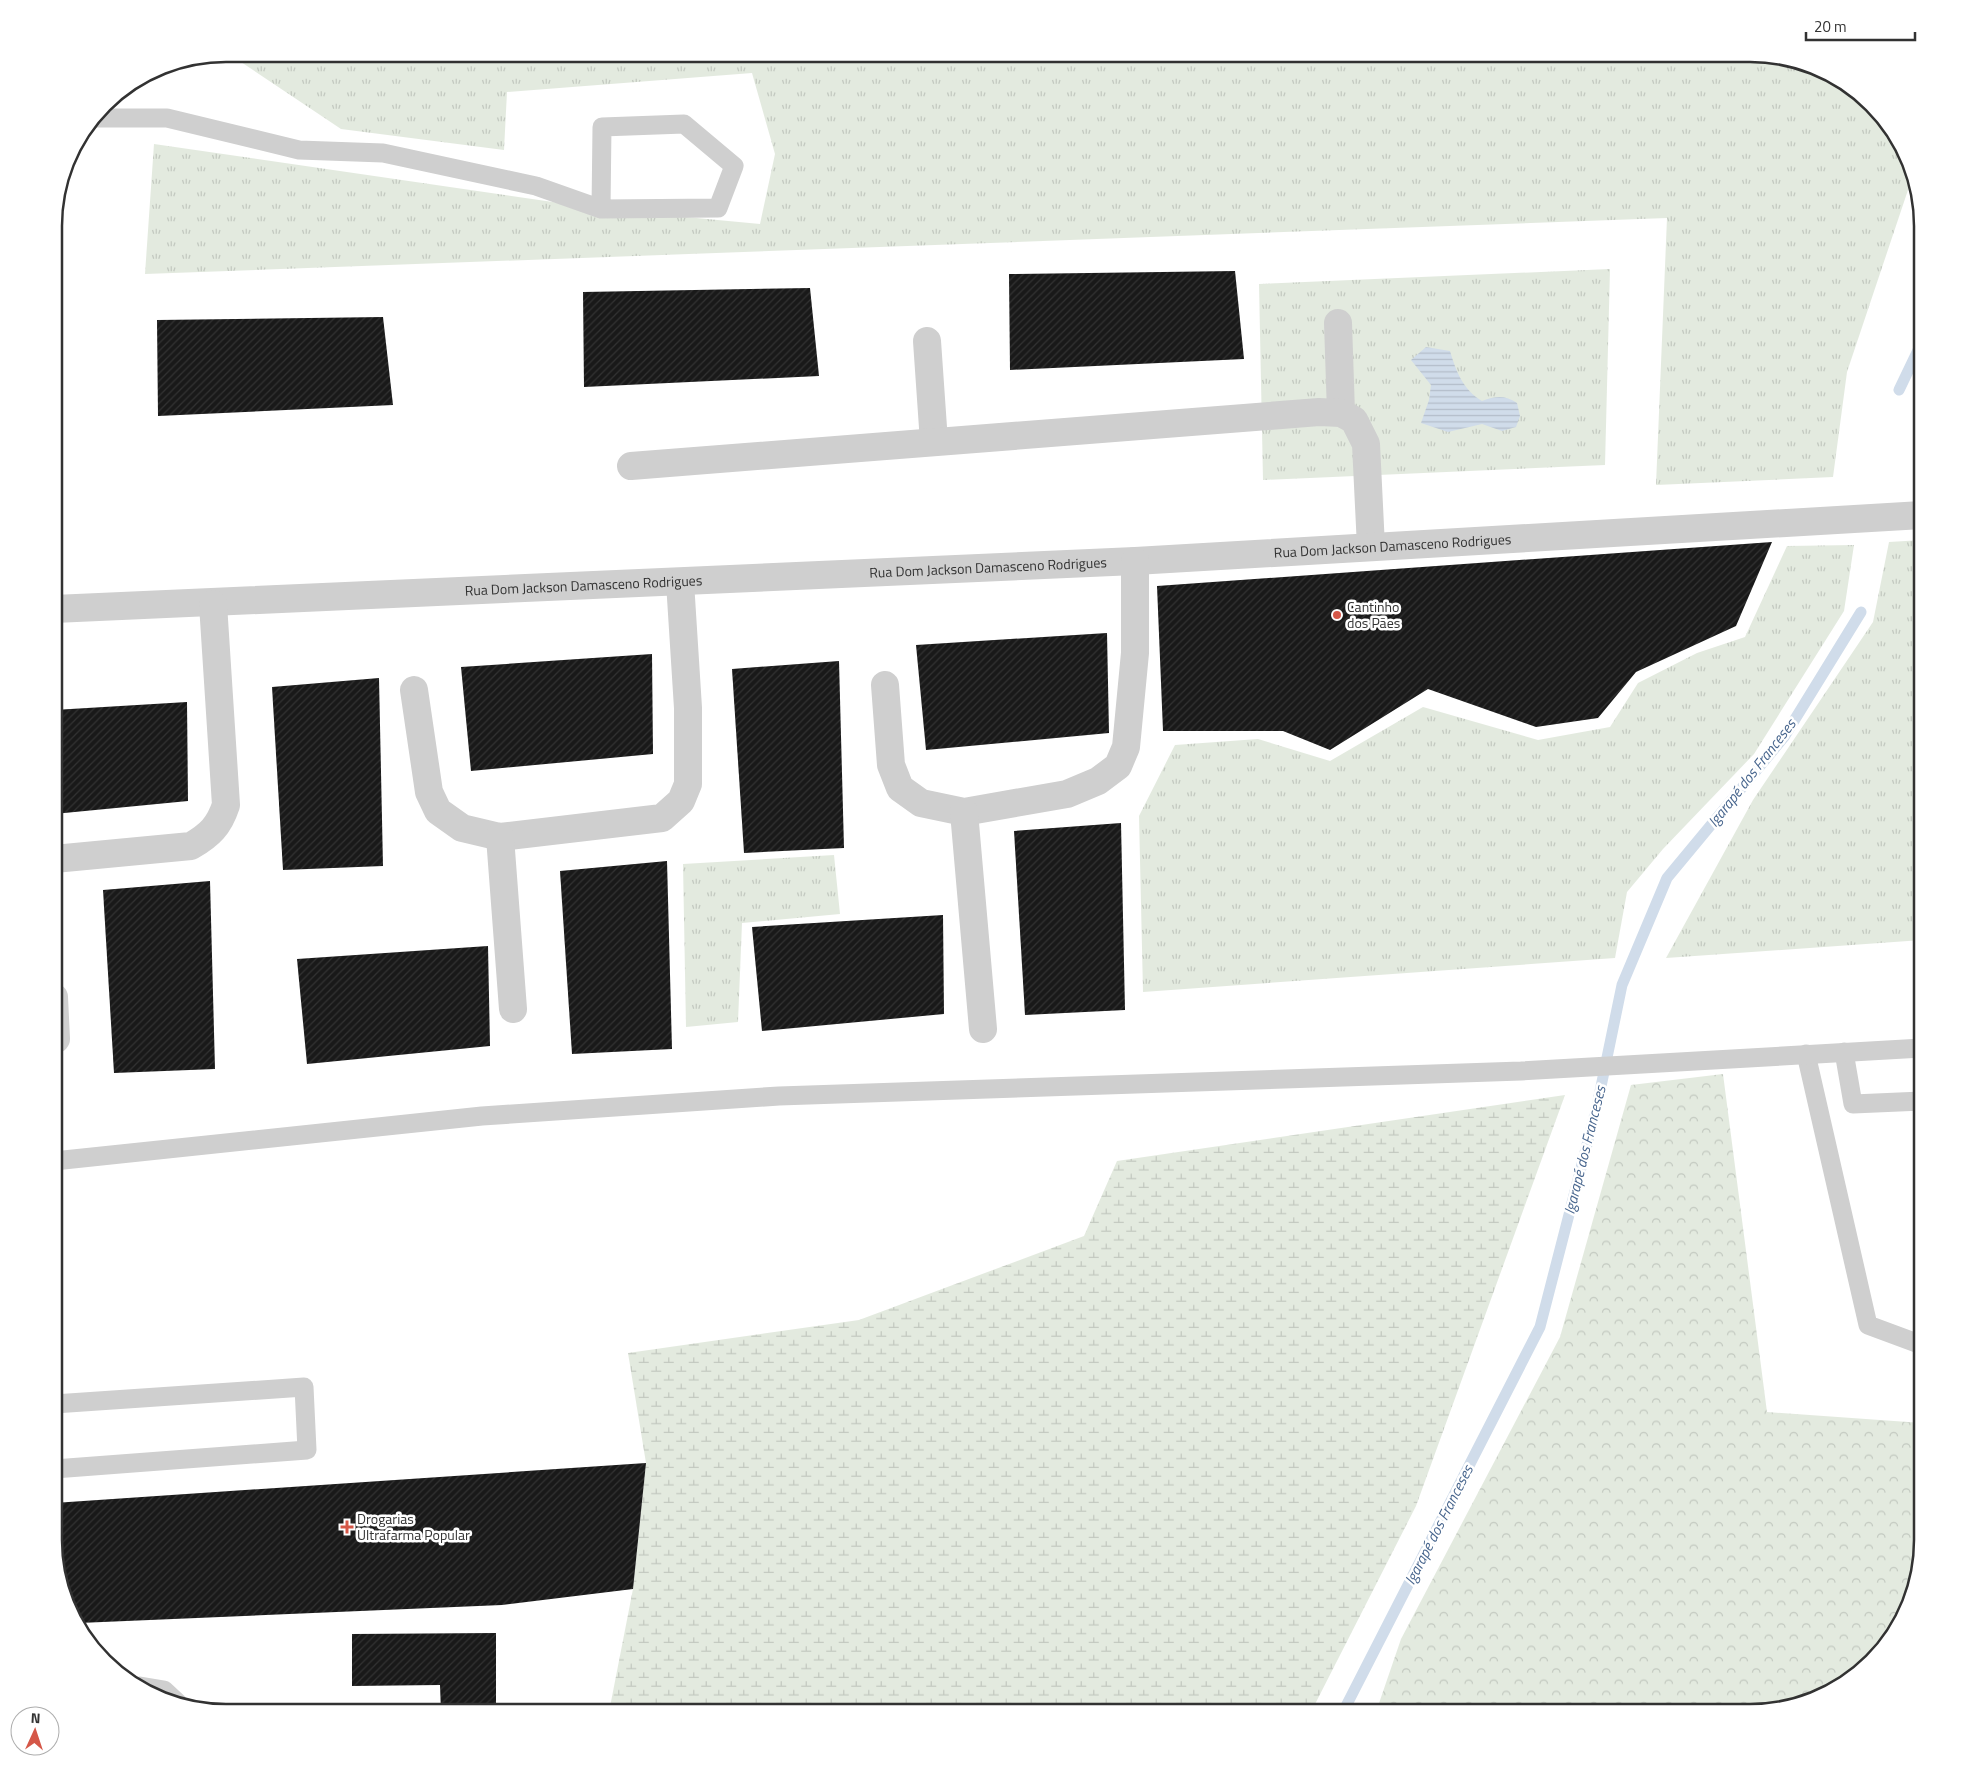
<svg xmlns="http://www.w3.org/2000/svg" width="1976" height="1766" font-family="'Titillium Web',sans-serif">
  <style>
    .forest { fill: url(#forest-crowns) }
    .wetland { fill: url(#wetland-marsh) }
    .park { fill: url(#park-tufts) }
    .water { fill: url(#water-rules) }
    .lines { fill: none; stroke-linecap: round; stroke-linejoin: round }
    .stream { stroke: #d0dcea; stroke-width: 11 }
    .building { fill: url(#building-hatch) }
    .service { stroke: #cfcfcf; stroke-width: 19 }
    .minor { stroke: #cfcfcf; stroke-width: 28 }
    .poi-dot { fill: #d55748; stroke: #fff; stroke-width: 2 }
    .labels { text-anchor: middle; stroke-width: 5; stroke-linejoin: round; paint-order: stroke }
    .street-label { font-size: 14px; fill: #323232; stroke: #fff }
    .poi-label { font-size: 14px; fill: #323232; stroke: #fff; text-anchor: start }
    .water-label { font-size: 15px; font-style: italic; fill: #47658d; stroke: #fff }
    .rim { fill: none; stroke: #323232; stroke-width: 2.5 }
  </style>
  <defs>
    <pattern id="forest-crowns" width="20" height="18" patternUnits="userSpaceOnUse" patternTransform="scale(1.25)"><rect width="20" height="18" fill="#e3eadf"/><path d="M2 6a3 3 0 1 1 6 0M12 15a3 3 0 1 1 6 0" fill="none" stroke="#c3c9c0"/></pattern>
    <pattern id="wetland-marsh" width="20" height="14" patternUnits="userSpaceOnUse" patternTransform="scale(1.25)"><rect width="20" height="14" fill="#e3eadf"/><path d="M1 5h8M5 5V1M11 12h8M15 12V8" fill="none" stroke="#c3c9c0"/></pattern>
    <pattern id="park-tufts" width="24" height="20" patternUnits="userSpaceOnUse" patternTransform="scale(1.25)"><rect width="24" height="20" fill="#e3eadf"/><path d="M3 7l-1-3M5 7V3M7 7l1-3M15 17l-1-3M17 17v-4M19 17l1-3" fill="none" stroke="#c3c9c0"/></pattern>
    <pattern id="water-rules" width="6" height="5" patternUnits="userSpaceOnUse" patternTransform="scale(1.25)"><rect width="6" height="5" fill="#d0dcea"/><path d="M0 2.5h6" fill="none" stroke="#b3bdc9"/></pattern>
    <pattern id="building-hatch" width="6" height="6" patternUnits="userSpaceOnUse" patternTransform="scale(1.25)"><rect width="6" height="6" fill="#191919"/><path d="M-1 1l2-2M0 6l6-6M5 7l2-2" fill="none" stroke="#323232"/></pattern>
  </defs>
  <rect width="100%" height="100%" fill="#fff"/>
  <polygon class="forest" points="1723,1074 1767,1412 1922,1423 1922,1550 1909,1606 1872,1661 1816,1699 1749,1712 1376,1712 1401,1639 1560,1337 1631,1085"/>
  <polygon class="wetland" points="1565,1095 1416,1506 1311,1712 609,1712 633,1589 646,1463 628,1353 859,1320 1084,1236 1117,1161"/>
  <g class="park">
    <polygon points="229,54 1750,54 1816,67 1871,104 1909,160 1912,178 1847,372 1833,477 1656,485 1667,218 145,274 154,144 601,209 760,224 775,154 752,73 507,92 504,150 341,129"/>
    <polygon points="1610,269 1605,465 1263,480 1259,284"/>
    <polygon points="1922,540 1922,940 1666,958 1753,800 1873,622 1889,542"/>
    <polygon points="1854,545 1844,611 1754,754 1663,849 1627,892 1615,958 1143,992 1139,816 1175,745 1258,739 1330,761 1423,707 1538,740 1610,727 1638,683 1697,653 1745,637 1787,546"/>
    <polygon points="834,855 840,914 742,923 738,1022 686,1027 683,864"/>
  </g>
  <path class="water" d="M1426,347l24,4c6,20 13,39 32,50 14,-5 23,-6 35,2l3,13 -4,11 -14,4 -20,-7 -34,8 -27,-9 8,-23 2,-15 -20,-25z"/>
  <g class="lines">
    <g class="stream">
      <polyline points="1899,390 1922,342"/>
      <polyline points="1343,1712 1540,1327 1597,1106 1622,985 1667,878 1784,737 1861,612"/>
    </g>
  </g>
  <g class="building">
    <polygon points="1235,271 1244,359 1010,370 1009,274"/>
    <polygon points="810,288 819,376 584,387 583,292"/>
    <polygon points="383,317 393,405 158,416 157,320"/>
    <polygon points="1772,542 1736,626 1636,672 1598,718 1536,727 1428,689 1330,750 1283,731 1163,731 1157,586"/>
    <polygon points="1107,633 1109,733 926,750 916,645"/>
    <polygon points="652,654 653,754 471,771 461,667"/>
    <polygon points="839,661 844,848 744,853 732,669"/>
    <polygon points="379,678 383,866 283,870 272,687"/>
    <polygon points="187,702 188,801 54,814 54,710"/>
    <polygon points="1121,823 1125,1010 1025,1015 1014,831"/>
    <polygon points="667,861 672,1049 572,1054 560,871"/>
    <polygon points="210,881 215,1069 114,1073 103,890"/>
    <polygon points="943,915 944,1014 762,1031 752,927"/>
    <polygon points="488,946 490,1046 307,1064 297,959"/>
    <polygon points="646,1463 633,1589 502,1605 79,1623 67,1606 54,1550 54,1503"/>
    <polygon points="496,1633 496,1712 441,1712 440,1685 352,1686 352,1634"/>
  </g>
  <g class="lines">
    <g class="service">
      <polyline points="96,118 167,118 299,150 383,153 536,186 601,209 718,208 734,166 684,124 602,127 601,209"/>
      <polyline points="1844,1052 1853,1104 1922,1101"/>
      <polyline points="1806,1054 1868,1325 1922,1345"/>
      <polyline points="54,1161 482,1116 779,1096 1521,1071 1922,1048"/>
      <polyline points="54,1469 307,1450 304,1387 54,1404"/>
      <polyline points="140,1686 164,1690 178,1703"/>
    </g>
    <g class="minor">
      <polyline points="1338,323 1341,413"/>
      <polyline points="927,341 934,442"/>
      <polyline points="631,466 1319,412 1341,413 1354,420 1366,444 1371,547"/>
      <path id="s1" d="M54,609l1081,-48 787,-46"/>
      <polyline points="885,685 891,765 900,788 921,803 964,812 1067,794 1098,781 1118,766 1126,747 1135,653 1135,561"/>
      <polyline points="414,690 429,792 438,811 462,828 500,837 662,818 681,801 688,784 688,708 680,582"/>
      <polyline points="964,812 983,1029"/>
      <polyline points="500,837 513,1009"/>
      <path d="M54,859l137,-13c19,-11 28,-20 35,-41l-13,-201"/>
      <polyline points="54,997 56,1039"/>
    </g>
  </g>
  <g class="poi-dot">
    <circle cx="1337" cy="615" r="5"/>
    <path d="M344.5 1519.5h5v5h5v5h-5v5h-5v-5h-5v-5h5z"/>
  </g>
  <g class="labels">
    <g class="street-label">
      <text dy="5" stroke="none"><textPath href="#s1" startOffset="1340">Rua Dom Jackson Damasceno Rodrigues</textPath></text>
      <text dy="5" stroke="none"><textPath href="#s1" startOffset="935">Rua Dom Jackson Damasceno Rodrigues</textPath></text>
      <text dy="5" stroke="none"><textPath href="#s1" startOffset="530">Rua Dom Jackson Damasceno Rodrigues</textPath></text>
    </g>
    <g class="poi-label">
      <text x="1347" y="612">Cantinho<tspan x="1347" dy="16">dos Pães</tspan></text>
      <text x="357" y="1524">Drogarias<tspan x="357" dy="16">Ultrafarma Popular</tspan></text>
    </g>
    <g class="water-label">
      <text transform="translate(1752 773) rotate(-52)" y="5">Igarapé dos Franceses</text>
      <text transform="translate(1585 1150) rotate(-76)" y="5">Igarapé dos Franceses</text>
      <text transform="translate(1439 1525) rotate(-63)" y="5">Igarapé dos Franceses</text>
    </g>
  </g>
  <path d="M0 0H1976V1766H0ZM226 62H1750A164 164 0 0 1 1914 226V1540A164 164 0 0 1 1750 1704H226A164 164 0 0 1 62 1540V226A164 164 0 0 1 226 62Z" fill="#fff" fill-rule="evenodd"/>
  <path class="rim" d="M226 62H1750A164 164 0 0 1 1914 226V1540A164 164 0 0 1 1750 1704H226A164 164 0 0 1 62 1540V226A164 164 0 0 1 226 62Z"/>
  <g transform="translate(35 1731) rotate(3)"><circle r="24" fill="#ffffff" stroke="#adadad"/>
  <path d="M0-4L9 19L0 12L-9 19Z" fill="#d55748"/>
  <text y="-8" font-size="14" font-weight="bold" text-anchor="middle" fill="#323232">N</text>
  </g>
  <path d="M1806 32v8h109v-8" fill="none" stroke="#323232" stroke-width="2.5"/>
  <text x="1814" y="32" font-size="15" fill="#323232" stroke="#ffffff" stroke-width="4" paint-order="stroke">20 m</text>
</svg>
